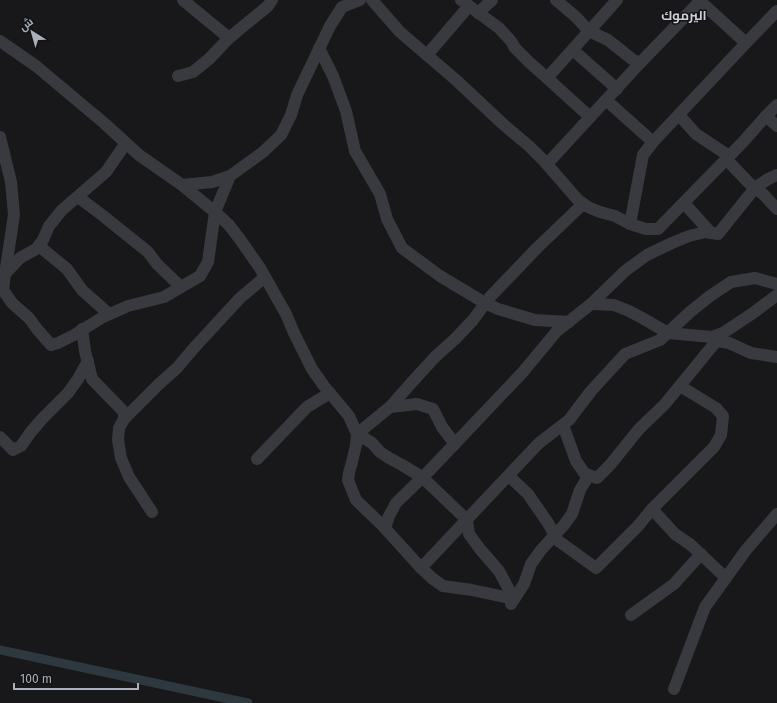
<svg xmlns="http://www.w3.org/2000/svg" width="777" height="703" font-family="'Fira Sans',Cairo,sans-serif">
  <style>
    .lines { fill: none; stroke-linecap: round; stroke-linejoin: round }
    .canal { stroke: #2d393e; stroke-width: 9 }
    .minor { stroke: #383a3f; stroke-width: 12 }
    .labels { text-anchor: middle; stroke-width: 3; stroke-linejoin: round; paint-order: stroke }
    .neighbourhood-label { font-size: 13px; font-weight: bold; fill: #cbcfd6; stroke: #131315 }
  </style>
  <rect width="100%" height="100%" fill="#18181a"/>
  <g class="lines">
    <polyline class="canal" points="0,650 248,703"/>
    <g class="minor">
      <polyline points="183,0 229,38"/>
      <polyline points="372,0 400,32 456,80 504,125 529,146 544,161 578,200 588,207 600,212 615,216 630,224 646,229 658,229 743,142 766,116 777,105"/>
      <polyline points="461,0 499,28 511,41 515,48 529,62 547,78 590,117"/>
      <polyline points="556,0 576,17 589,31 608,40 632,59 640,63"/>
      <polyline points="700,1 746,43"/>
      <polyline points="478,13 492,0"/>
      <polyline points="0,41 36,66 104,123 139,155 182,185 215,212 229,225 239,238 260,268 265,277 286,314 294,333 312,369 324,386 349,416 357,434 356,445 352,462 349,473 348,480 356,500 382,525 421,568 433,579 443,586 472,590 514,599 499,571 480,549 469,534 467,520 422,477 402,465 389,458 380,452 372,443 357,434"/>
      <polyline points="319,48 333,76 346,111 355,151 380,194 387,219 402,248 440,276 485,303 498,309 535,320 569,322"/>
      <polyline points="573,50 617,89"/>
      <polyline points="427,55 469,6"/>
      <polyline points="178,76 193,72 209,59 229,38 268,6 272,0"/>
      <polyline points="547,78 617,0"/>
      <polyline points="606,100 653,142"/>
      <polyline points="679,115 696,134 729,156"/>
      <polyline points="766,116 777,126"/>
      <polyline points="0,137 11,182 14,215 5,274 4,275"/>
      <polyline points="126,143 106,172 62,210 49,226 43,240 36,249 20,258 5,274 3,290 12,303 29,318 37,329 51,345 58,343 74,335 103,317 128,306 164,297 200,276 208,262 215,212 230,176"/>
      <polyline points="726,159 749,183 764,195 777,209"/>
      <polyline points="547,164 640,63 701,0"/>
      <polyline points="182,185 212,182 230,176 263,152 281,135 291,115 297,95 330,26 342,7 360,0"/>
      <polyline points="78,197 102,215 148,252 157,264 181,287"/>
      <polyline points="684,203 711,233"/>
      <polyline points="630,224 643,155 653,142 746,43 777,11"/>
      <polyline points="39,246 67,269 82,290 109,314"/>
      <polyline points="591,304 614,305 629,311 644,319 668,333 712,337 723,333 753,313 777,295"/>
      <polyline points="82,329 85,351 92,379 124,412 124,419 119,428 118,440 121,458 129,477 152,512"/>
      <polyline points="712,337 717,341 729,343 751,353 777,357"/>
      <polyline points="390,407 417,404 433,409 442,427 455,444"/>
      <polyline points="124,419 159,384 177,368 193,349 240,298 265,277"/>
      <polyline points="563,425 576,461 585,474 597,478 610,465 639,429 665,404 723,333"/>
      <polyline points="357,434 390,407 413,381 435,357 455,339 473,320 490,297 538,247 583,204"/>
      <polyline points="0,437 13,450 21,446 30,433 42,419 68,393 78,379 88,361"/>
      <polyline points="257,459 307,407 330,393"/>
      <polyline points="589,475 580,490 572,514 564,525 553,537 596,568 638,526 652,509 714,447 721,435 723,416 716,408 680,386"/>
      <polyline points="509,476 528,494 548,523 553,532 553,537 541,550 531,564 524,584 511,604"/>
      <polyline points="652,509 675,534 691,545 726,578"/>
      <polyline points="385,528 389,516 396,503 429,471 522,373 557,331 591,304 625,271 647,255 672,243 689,236 706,232 718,234 755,188 768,179 777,175"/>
      <polyline points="421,568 539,443 569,420 591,391 625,354 660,340 690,312 710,296 731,282 755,278 777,284"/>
      <polyline points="631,615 674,584 701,554"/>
      <polyline points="674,689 705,607 746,550 777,514"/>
    </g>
  </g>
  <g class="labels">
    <g class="neighbourhood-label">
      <text x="684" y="20">اليرموك</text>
    </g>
  </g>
  <g transform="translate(32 32) rotate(323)" stroke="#131315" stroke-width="3" paint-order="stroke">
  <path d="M0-3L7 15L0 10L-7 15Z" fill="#a9b0ba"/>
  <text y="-6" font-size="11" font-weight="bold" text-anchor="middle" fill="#a9b0ba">ش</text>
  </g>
  <path d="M14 683v6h124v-6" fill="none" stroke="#a9b0ba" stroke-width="2"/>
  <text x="20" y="683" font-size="12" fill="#a9b0ba" stroke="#131315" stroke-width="3" paint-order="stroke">100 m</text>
</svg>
